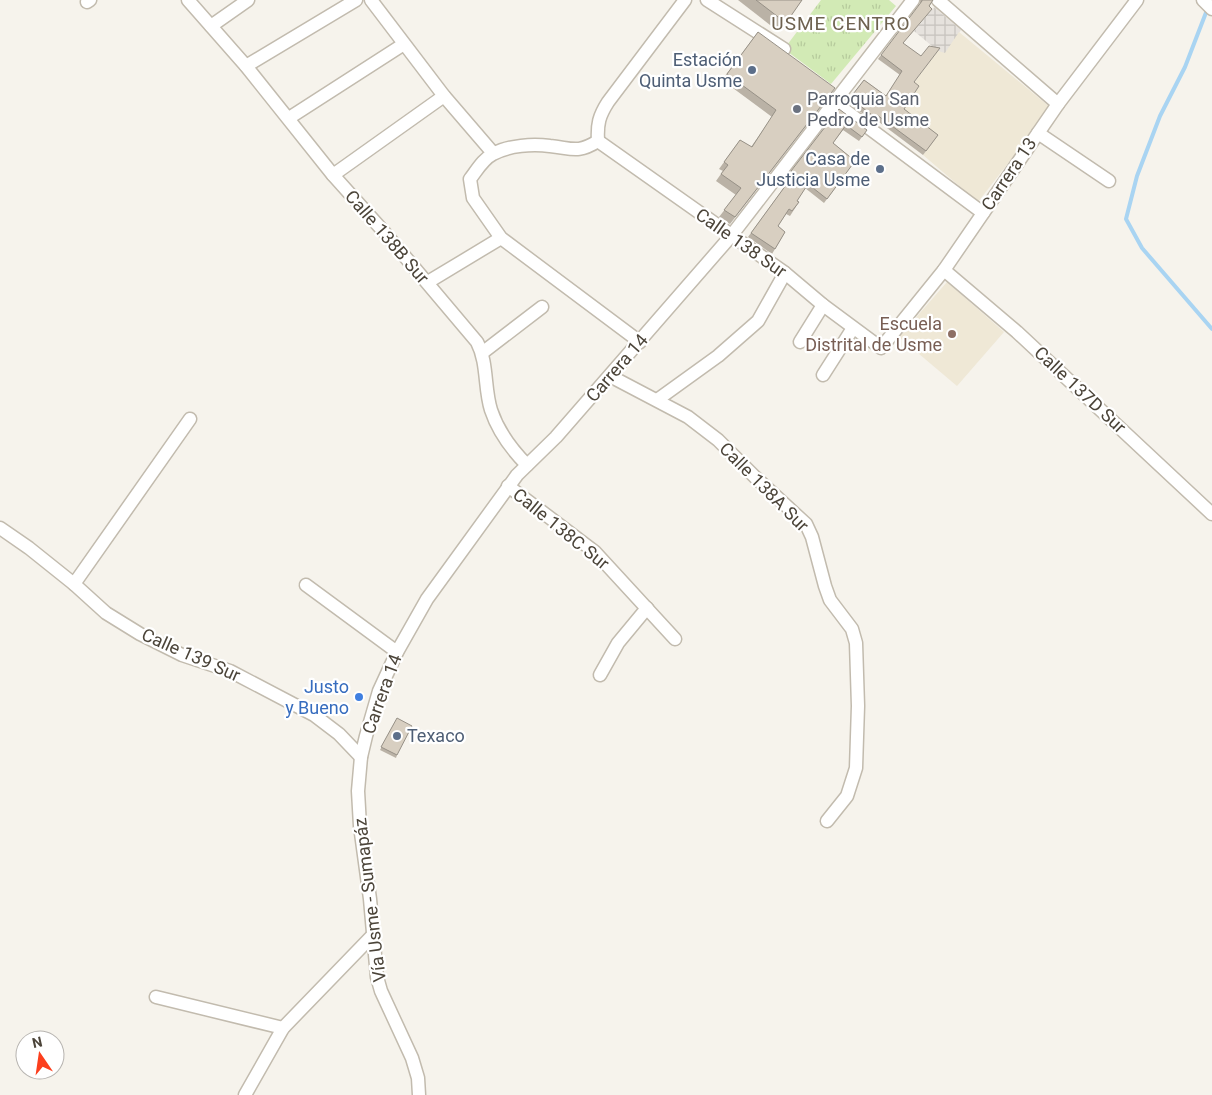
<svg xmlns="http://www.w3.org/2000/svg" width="1212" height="1095" font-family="Roboto,sans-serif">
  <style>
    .industrial { fill: url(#industrial-grid) }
    .education { fill: #efe8d6 }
    .park { fill: url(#park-tufts) }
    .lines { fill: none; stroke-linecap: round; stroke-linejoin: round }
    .stream { stroke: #a9d4f2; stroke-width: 4 }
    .minor-casing { stroke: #c2bbae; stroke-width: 15 }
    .minor { stroke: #fff; stroke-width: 12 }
    .wall { fill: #bab2a6 }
    .building { fill: #d8cfc1; stroke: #979187 }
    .service-dot { fill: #5c6f8a; stroke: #fff; stroke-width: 2 }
    .worship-dot { fill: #6b7280; stroke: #fff; stroke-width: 2 }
    .education-dot { fill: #8d6e63; stroke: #fff; stroke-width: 2 }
    .shop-dot { fill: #3f7fe0; stroke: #fff; stroke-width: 2 }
    .labels { text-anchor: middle; stroke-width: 4.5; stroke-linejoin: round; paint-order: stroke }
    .service-label { font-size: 18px; fill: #4e5e75; stroke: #fff; text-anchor: end }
    .worship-label { font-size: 18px; fill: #5b616d; stroke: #fff; text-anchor: start }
    .street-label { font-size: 18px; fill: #4b4439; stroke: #fff }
    .education-label { font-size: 18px; fill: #785e54; stroke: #fff; text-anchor: end }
    .shop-label { font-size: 18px; fill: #366cbe; stroke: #fff; text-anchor: end }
    .neighbourhood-label { font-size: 19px; letter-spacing: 1px; fill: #6e6250; stroke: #fff }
  </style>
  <defs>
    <pattern id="industrial-grid" width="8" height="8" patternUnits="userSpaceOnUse" patternTransform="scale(1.25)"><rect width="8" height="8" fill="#e6e2dd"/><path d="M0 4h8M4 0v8" fill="none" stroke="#c7c3be"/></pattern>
    <pattern id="park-tufts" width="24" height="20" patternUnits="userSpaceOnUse" patternTransform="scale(1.25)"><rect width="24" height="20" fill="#d2eab5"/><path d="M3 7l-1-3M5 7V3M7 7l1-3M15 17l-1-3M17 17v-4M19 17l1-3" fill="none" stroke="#b6ca9c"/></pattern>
  </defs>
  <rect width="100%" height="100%" fill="#f6f3ec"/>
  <polygon class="industrial" points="934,7 961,30 945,54 938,51 914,31"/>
  <g class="education">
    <polygon points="959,32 1051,108 978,202 923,155 935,138 902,111 913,84 938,51 945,53"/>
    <polygon points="947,282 1004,332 957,386 899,337"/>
  </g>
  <polygon class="park" points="821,0 889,0 896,6 831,84 784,49"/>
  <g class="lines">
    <polyline class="stream" points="1207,10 1185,67 1160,116 1137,176 1126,219 1142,248 1212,329"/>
    <g class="minor-casing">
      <g id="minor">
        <path d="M188,0l58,66 87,109 52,58 92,109c11,21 7,46 14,68 7,21 21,40 36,55"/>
        <polyline points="371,0 444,96 493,153"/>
        <polyline points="707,0 784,49"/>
        <polyline points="938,0 1058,104"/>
        <polyline points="1203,0 1212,9"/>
        <polyline points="87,2 90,0"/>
        <polyline points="211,26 248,0"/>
        <polyline points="246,66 356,0"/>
        <polyline points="834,102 983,213"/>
        <polyline points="289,118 404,44"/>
        <polyline points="1038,133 1109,181"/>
        <polyline points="598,141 785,273 823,305 881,348 944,270 1058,104 1137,0"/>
        <path d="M598,141c-21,13 -26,7 -48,5 -17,-2 -41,-1 -57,8 -10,5 -16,16 -23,25l3,19 28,40 139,104"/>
        <path d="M598,141c-1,-17 1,-25 10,-39l77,-102"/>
        <polyline points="333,175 444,96"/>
        <polyline points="944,270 1017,332 1212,514"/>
        <polyline points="428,282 501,238"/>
        <polyline points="800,342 823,305"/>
        <polyline points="482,353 542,307"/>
        <polyline points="823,375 853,328"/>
        <polyline points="610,376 688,417 718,440 755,477 806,524 812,537 825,586 830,600 852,629 856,643 858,706 856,768 847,796 827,821"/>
        <polyline points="657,400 718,356 758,321 785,273"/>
        <polyline points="508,486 595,552 675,639"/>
        <polyline points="0,528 29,548 74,584 106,613 140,634 182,655 230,671 314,715 339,734 361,757"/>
        <polyline points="74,584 190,419"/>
        <polyline points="306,585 397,652"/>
        <polyline points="600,675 618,643 647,608"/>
        <polyline points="156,997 283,1028"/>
        <polyline points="245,1095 283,1028 372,936"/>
        <polyline points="419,1095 418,1078 412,1058 381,991 377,977 370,899 360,826 358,791 361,757 366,736 379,691 397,652 427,599 517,475 556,437 731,236 913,0"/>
      </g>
    </g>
    <use href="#minor" class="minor"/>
  </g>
  <g class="wall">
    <polygon points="738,0 802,0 779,32"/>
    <polygon points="920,0 933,0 929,7 929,12 903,43 915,82 904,109 938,135 923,155 875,119 873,121 847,102 864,80 886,96 900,75 878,59 920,5"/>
    <polygon points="758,32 830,95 730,224 719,217 736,195 716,181 723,171 719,169 740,140 751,147 772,117 722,80"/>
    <polygon points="839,109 867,130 859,141 843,130 833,143 855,161 824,203 805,188 797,201 799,202 790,216 786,214 778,226 785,232 772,254 748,237 791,178 788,175 791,171"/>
    <polygon points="397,718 397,755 396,758 380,750"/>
  </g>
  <g class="building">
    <polygon points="756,0 802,0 786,23"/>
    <polygon points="922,0 933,0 929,6 932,9 903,43 921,56 929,46 940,48 914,82 919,86 904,109 938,135 926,151 877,115 876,118 850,98 864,80 886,96 902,71 881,55 922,1"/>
    <polygon points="758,32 835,88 735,217 724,210 741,188 721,174 728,165 724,162 740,140 752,147 776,110 727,74"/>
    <polygon points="839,109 867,130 862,137 846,125 833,143 855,161 827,199 808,184 797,201 799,202 792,211 789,209 778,226 785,232 775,249 751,233 794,174 791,171"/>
    <polygon points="397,718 412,726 397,755 381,747"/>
  </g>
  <g class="service-dot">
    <circle cx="752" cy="70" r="5"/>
    <circle cx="880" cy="169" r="5"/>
    <circle cx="397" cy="736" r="5"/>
  </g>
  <circle class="worship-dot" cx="797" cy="109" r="5"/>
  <circle class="education-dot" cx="952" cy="334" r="5"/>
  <circle class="shop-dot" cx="359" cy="697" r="5"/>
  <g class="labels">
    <g class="service-label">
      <text x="742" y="66">Estación<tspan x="742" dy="21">Quinta Usme</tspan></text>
      <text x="870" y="165">Casa de<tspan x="870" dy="21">Justicia Usme</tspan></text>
      <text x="407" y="742" text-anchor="start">Texaco</text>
    </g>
    <g class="worship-label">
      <text x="807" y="105">Parroquia San<tspan x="807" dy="21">Pedro de Usme</tspan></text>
    </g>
    <g class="street-label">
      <text transform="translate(1009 174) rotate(-56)" y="6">Carrera 13</text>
      <text transform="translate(387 237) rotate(49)" y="6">Calle 138B Sur</text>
      <text transform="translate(741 243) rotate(35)" y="6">Calle 138 Sur</text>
      <text transform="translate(617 368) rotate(-49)" y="6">Carrera 14</text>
      <text transform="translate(1080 390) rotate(43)" y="6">Calle 137D Sur</text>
      <text transform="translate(764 487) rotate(45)" y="6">Calle 138A Sur</text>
      <text transform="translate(561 529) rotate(39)" y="6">Calle 138C Sur</text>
      <text transform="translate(191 655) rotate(24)" y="6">Calle 139 Sur</text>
      <text transform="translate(382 694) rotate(-70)" y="6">Carrera 14</text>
      <text transform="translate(370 900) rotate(-97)" y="6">Vía Usme - Sumapáz</text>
    </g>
    <g class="education-label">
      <text x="942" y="330">Escuela<tspan x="942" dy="21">Distrital de Usme</tspan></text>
    </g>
    <g class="shop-label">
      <text x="349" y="693">Justo<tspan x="349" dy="21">y Bueno</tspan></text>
    </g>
    <g class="neighbourhood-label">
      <text x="841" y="30">USME CENTRO</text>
    </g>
  </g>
  <g transform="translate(40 1055) rotate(347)"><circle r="24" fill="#ffffff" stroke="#b7b4b0"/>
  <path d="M0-4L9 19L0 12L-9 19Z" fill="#fc3f1d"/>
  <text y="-8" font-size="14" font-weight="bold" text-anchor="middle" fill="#4b4439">N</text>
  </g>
</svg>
